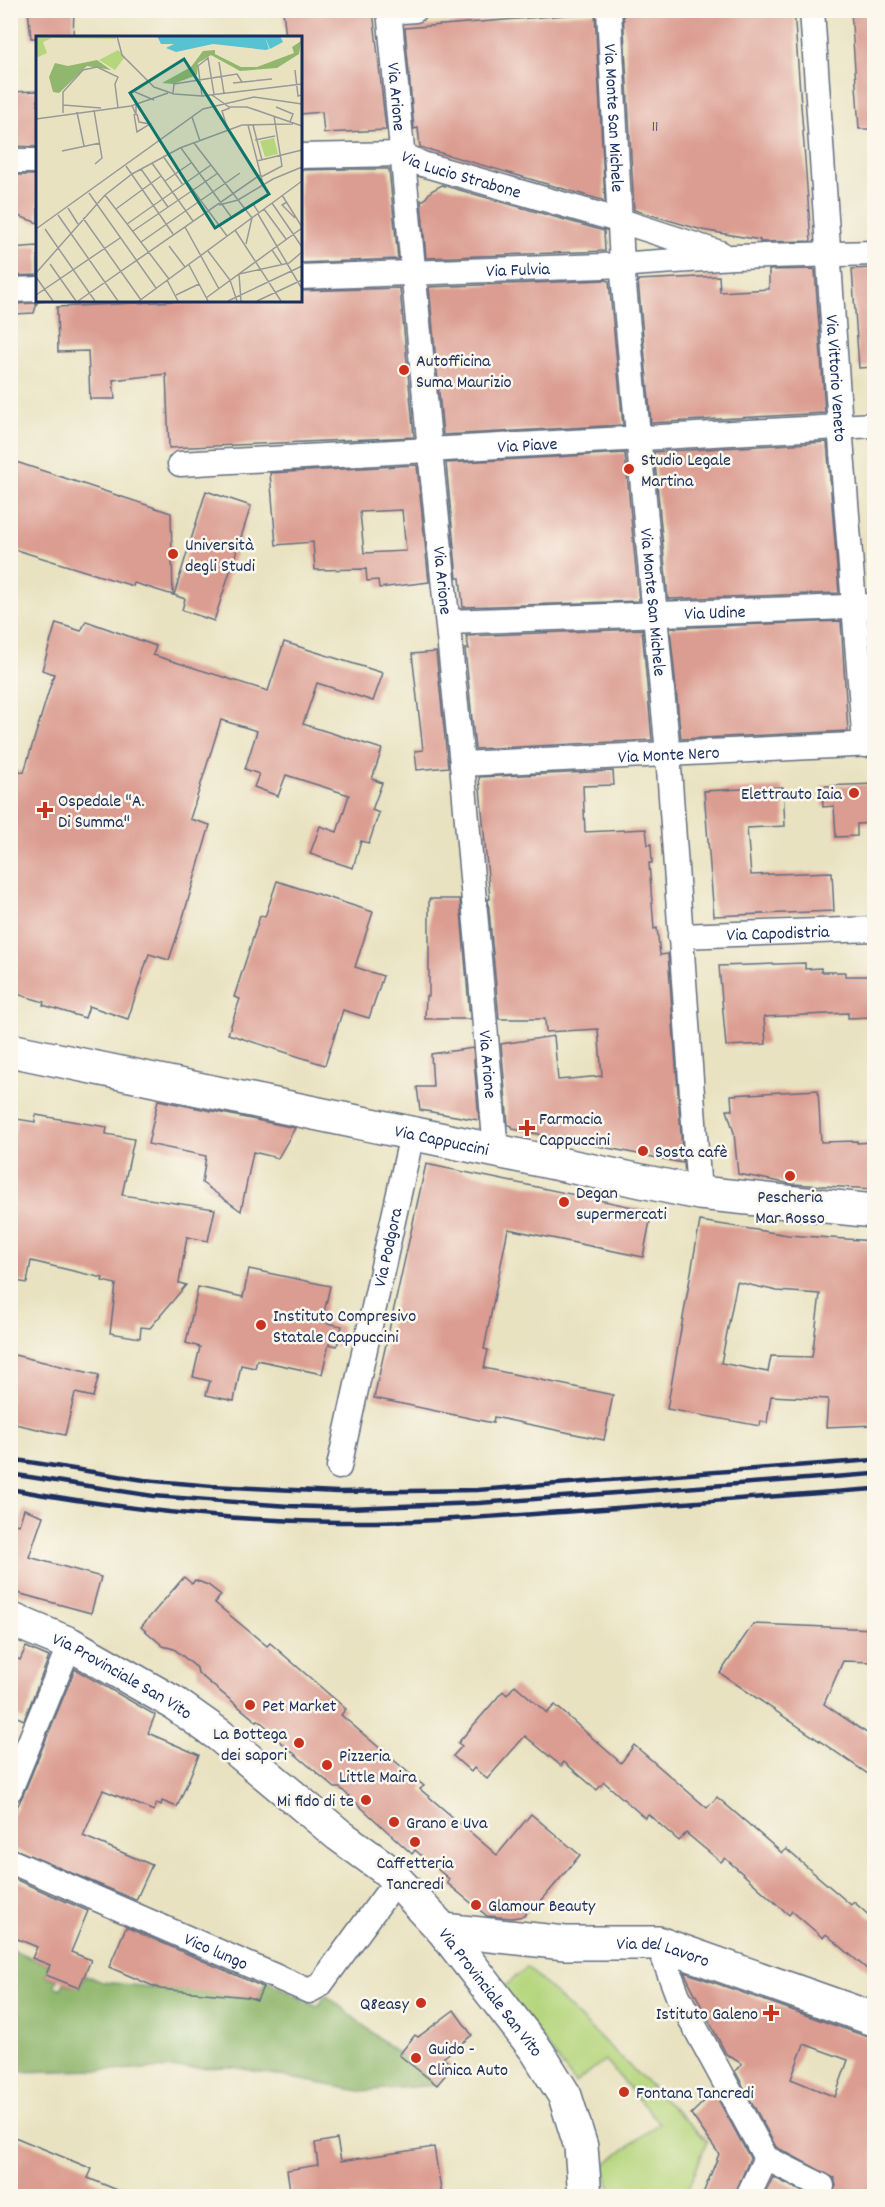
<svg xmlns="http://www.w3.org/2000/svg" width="885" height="2207" font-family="Dekko,sans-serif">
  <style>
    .green { fill: #b6d67e; stroke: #68826e; stroke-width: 1.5 }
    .forest { fill: #90b76d; stroke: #567366; stroke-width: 1.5 }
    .building { fill: #db9c91; fill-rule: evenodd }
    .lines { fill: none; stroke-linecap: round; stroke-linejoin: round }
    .street-casing { stroke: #636e81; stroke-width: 27 }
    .secondary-casing { stroke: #636e81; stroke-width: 36 }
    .street { stroke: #fff; stroke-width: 24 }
    .secondary { stroke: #fff; stroke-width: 33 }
    .rail { stroke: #1b2f5e; stroke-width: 4.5 }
    .poi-dot { fill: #c8321e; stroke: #fbf7ec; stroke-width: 2 }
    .labels { text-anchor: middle; stroke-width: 5; stroke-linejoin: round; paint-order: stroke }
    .number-label { font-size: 15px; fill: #4b4a6b }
    .street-label { font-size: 18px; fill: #1b2f5e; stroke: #fbf7ec }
    .poi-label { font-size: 18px; fill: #1b2f5e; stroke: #fbf7ec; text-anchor: start }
    .inset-road { fill: none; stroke: #979a99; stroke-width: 1.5 }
    .view { fill: #0f766e; fill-opacity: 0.15; stroke: #0f766e; stroke-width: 3 }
    .inset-edge { fill: none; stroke: #1b2f5e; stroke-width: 3 }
  </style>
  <rect width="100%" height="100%" fill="#fbf7ec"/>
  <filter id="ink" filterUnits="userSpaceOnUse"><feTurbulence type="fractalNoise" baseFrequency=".0167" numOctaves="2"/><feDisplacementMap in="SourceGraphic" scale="12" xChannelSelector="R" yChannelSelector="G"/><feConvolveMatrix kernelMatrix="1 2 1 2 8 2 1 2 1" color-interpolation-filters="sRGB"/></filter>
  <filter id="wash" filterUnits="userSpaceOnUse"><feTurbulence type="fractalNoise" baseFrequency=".008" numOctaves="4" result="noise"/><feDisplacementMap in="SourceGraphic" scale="24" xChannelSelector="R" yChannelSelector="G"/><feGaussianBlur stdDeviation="1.35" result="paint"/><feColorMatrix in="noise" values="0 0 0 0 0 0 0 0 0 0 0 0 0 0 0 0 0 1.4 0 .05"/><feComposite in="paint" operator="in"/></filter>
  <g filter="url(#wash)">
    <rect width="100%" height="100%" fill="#e9e2c1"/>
    <polygon class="green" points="527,1967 707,2141 686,2196 612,2196 604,2165 659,2123 605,2060 575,2083 503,1988"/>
    <polygon class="forest" points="10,1949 50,1965 46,1975 57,1980 54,1986 61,1989 64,1983 79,1987 85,1975 102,1982 248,1997 257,2000 266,1980 317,2007 326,1995 437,2085 360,2091 233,2067 11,2072"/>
    <g id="blocks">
      <g class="building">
        <polygon points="28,10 74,10 73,38 31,38"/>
        <polygon points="283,10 373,10 386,130 324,133 322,112 300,114 300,38 286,38"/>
        <polygon points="794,10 811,241 760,242 760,240 702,230 634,210 623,11"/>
        <polygon points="851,10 874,10 874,129 859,129"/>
        <polygon points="591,13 595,13 605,201 420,147 418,128 414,129 405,28"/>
        <polygon points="38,91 38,147 10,146 10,92"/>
        <polygon points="348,169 389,169 398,259 300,263 300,170"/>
        <polygon points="14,175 38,175 38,223 10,213 10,186"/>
        <polygon points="442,185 604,231 605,251 426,258 421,200 424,200 431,191"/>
        <polygon points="38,246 38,275 10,276 10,248"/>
        <polygon points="874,268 874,367 859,368 852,269"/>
        <polygon points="814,269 815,270 825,413 651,423 638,280 719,276 720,292 769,289 769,270"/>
        <polygon points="606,280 609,281 623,425 443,435 429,287"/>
        <polygon points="400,288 414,437 169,448 166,374 113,380 115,399 90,399 88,351 58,352 57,307 195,300 300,300 300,291"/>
        <polygon points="37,303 34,313 14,314 13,304"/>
        <polygon points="827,442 839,593 668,599 654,452"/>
        <polygon points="625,453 639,601 463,607 460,578 457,578 446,463"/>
        <polygon points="10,460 171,513 173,595 134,583 133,586 10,548"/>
        <path d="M417,465l12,117 -50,6 -1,-8 -11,1 -1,-12 -51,1 -2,-28 -37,3 -6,-72zM402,510l4,41 -42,2 -4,-41z"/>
        <polygon points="206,491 251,506 214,621 182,610 185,599 174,595"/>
        <polygon points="86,621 156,646 153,655 268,691 284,642 383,673 373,701 317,683 303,724 382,749 372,779 382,783 372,810 379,813 369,843 361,841 353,868 310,854 320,826 337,832 349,795 286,775 278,796 254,787 259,774 245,769 257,731 221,720 190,819 210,825 182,921 169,960 149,954 128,1019 89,1006 85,1018 43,1005 44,1002 10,992 10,769 24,772 54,674 42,670 56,623 81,631"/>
        <polygon points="841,621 848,731 681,739 670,628"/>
        <polygon points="642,629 652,740 475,749 465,649 469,649 466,636"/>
        <polygon points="870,629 874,629 874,658 872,658"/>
        <polygon points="436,652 448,767 417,770 415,751 423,750 412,654"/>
        <polygon points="613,771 614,785 583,786 585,832 646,829 648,845 651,844 652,863 649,863 654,929 657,928 660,955 668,954 683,1163 513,1129 512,1126 508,1125 501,1044 554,1036 558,1080 602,1076 598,1029 546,1032 545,1019 499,1019 488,899 490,899 479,777"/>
        <polygon points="874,784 874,823 857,824 857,836 836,837 834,806 823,807 822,786"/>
        <polygon points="783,787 785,826 747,828 751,875 832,872 834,911 714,916 704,791"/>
        <polygon points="277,881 373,912 355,967 383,976 369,1018 343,1010 325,1065 228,1034 240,999 234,997 260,916 265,917"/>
        <polygon points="429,899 460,899 470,1019 425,1019 426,996 429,996"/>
        <polygon points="805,963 805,969 821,968 821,972 845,972 845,976 874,976 874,1017 848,1018 848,1013 764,1017 766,1044 726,1046 719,966"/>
        <polygon points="473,1048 479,1120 420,1110 417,1087 433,1087 431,1054"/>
        <polygon points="818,1090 821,1142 857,1141 857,1143 874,1142 874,1189 792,1184 738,1174 734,1133 727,1110 732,1110 731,1095"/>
        <polygon points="158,1100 295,1128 278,1158 253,1152 241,1211 202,1183 206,1156 148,1144"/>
        <polygon points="36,1115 107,1127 106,1134 134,1139 122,1195 215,1209 208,1241 187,1237 179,1283 186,1285 150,1328 141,1327 140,1338 110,1333 116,1284 102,1281 103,1278 31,1261 27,1283 10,1280 10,1154 17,1119 35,1122"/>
        <polygon points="426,1164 652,1211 643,1257 508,1229 484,1349 488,1350 484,1368 613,1395 604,1440 494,1417 493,1423 374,1398"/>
        <path d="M700,1221l88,14 86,6v184l-48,2 2,-28 -57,-3 -4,27 -6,-2 -1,5 -93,-17zM737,1282l40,9 43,3 -8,63 -41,-1 -3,16 -47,-9z"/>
        <polygon points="249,1269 330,1286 322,1322 342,1326 337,1346 329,1344 322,1374 257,1360 255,1368 241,1365 234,1401 206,1395 210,1381 193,1377 200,1347 186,1343 198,1287 243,1297"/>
        <polygon points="10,1354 99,1375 93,1397 75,1393 65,1435 10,1423"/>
        <polygon points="24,1509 43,1516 29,1557 101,1577 91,1613 17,1593 14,1601 10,1601 10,1523 19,1525"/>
        <polygon points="184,1577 192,1584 195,1580 208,1585 221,1595 215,1603 267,1646 270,1643 346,1709 341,1715 424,1786 420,1789 497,1855 531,1814 580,1855 536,1907 532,1905 524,1916 512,1918 487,1916 447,1883 449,1879 415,1850 412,1854 340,1788 335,1788 277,1739 277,1736 258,1720 256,1721 198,1673 197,1668 174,1649 163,1646 141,1627"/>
        <polygon points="753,1624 874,1629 874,1662 843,1661 824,1704 874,1738 874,1778 720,1673"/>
        <polygon points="26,1647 49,1657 24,1720 10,1714 10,1655 20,1660"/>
        <polygon points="75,1669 155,1715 148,1733 199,1755 177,1807 162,1801 161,1805 157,1803 154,1811 103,1790 83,1836 152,1865 136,1900 10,1847 10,1821 23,1795"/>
        <polygon points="515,1685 547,1713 555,1705 621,1763 634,1745 707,1808 717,1797 782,1853 786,1849 851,1905 854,1902 874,1920 874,1975 826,1934 823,1938 792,1911 789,1915 725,1858 721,1862 686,1833 679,1841 648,1814 645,1818 604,1782 597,1790 564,1762 561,1766 525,1736 487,1779 474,1768 471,1772 453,1756 462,1746 458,1743 503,1691 507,1695"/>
        <polygon points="10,1877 88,1911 71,1952 91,1960 79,1988 46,1975 50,1965 32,1958 37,1947 10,1936"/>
        <polygon points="126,1927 263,1987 257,2000 248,1997 160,1989 109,1967"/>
        <path d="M684,1972l184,65h6v159h-43l5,-10 -2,-8 -58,-31 -41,-76 7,-7 -16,-10zM804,2044l44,16 -13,37 -44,-18z"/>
        <polygon points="454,2010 472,2035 443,2058 453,2066 437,2085 399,2055 415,2035 418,2037"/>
        <polygon points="714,2092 750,2158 734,2196 702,2196 719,2154 691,2114"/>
        <polygon points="10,2135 92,2169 88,2178 132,2196 10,2196"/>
        <polygon points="337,2139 341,2161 434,2147 442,2196 291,2196 287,2170 318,2165 315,2143"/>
        <polygon points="773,2177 811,2196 764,2196"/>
      </g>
    </g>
  </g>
  <g filter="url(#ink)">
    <use href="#blocks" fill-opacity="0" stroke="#636e81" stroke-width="1.5"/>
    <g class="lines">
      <g class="street-casing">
        <g id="street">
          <path id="s1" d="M389,10l41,441 32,313 34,387"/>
          <path id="s2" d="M609,10l13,254 46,490 31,439"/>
          <path id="s3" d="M812,10l28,416 25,319"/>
          <polyline points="389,12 415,10"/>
          <path id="s4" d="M300,156l102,-2 20,10 199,57 99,32"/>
          <polyline points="10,161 38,161"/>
          <path id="s5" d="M300,277l302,-11 131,-9 141,-4"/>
          <polyline points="10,290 38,289"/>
          <path id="s6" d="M180,464l694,-39"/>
          <path id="s7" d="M448,622l426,-16"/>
          <path id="s8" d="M462,764l412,-20"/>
          <path id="s9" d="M680,936l194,-7"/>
          <path id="s10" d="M339,1467l73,-333"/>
          <polyline points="10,1790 70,1644"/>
          <path id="s11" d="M10,1861l299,130 11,-6 65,-89"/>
          <polyline points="658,1943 678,1996 766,2158 822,2186"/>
          <polyline points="748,2196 766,2158"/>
        </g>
      </g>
      <g class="secondary-casing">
        <g id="secondary">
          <path id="s12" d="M10,1050l689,143 175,18"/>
          <path id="s13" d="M10,1619l60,25 104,59 45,32 120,100 48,35 56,60 94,121 28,45 16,51 4,49"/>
          <path id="s14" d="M443,1930l122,13h93l216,76"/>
        </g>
      </g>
      <use href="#street" class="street"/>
      <use href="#secondary" class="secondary"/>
      <g class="rail">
        <polyline points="10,1459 144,1480 212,1486 337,1492 477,1490 874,1460"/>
        <polyline points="10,1474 153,1496 289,1506 348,1508 479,1503 874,1474"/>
        <path d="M10,1489c110,20 219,32 330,33 74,1 148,-5 222,-10 104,-8 208,-15 312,-23"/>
      </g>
    </g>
  </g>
  <g class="poi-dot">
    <circle cx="404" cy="370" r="6"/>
    <circle cx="629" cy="469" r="6"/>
    <circle cx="173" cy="554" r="6"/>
    <circle cx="854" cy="793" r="6"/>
    <path d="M42 801h6v6h6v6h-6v6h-6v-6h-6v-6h6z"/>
    <path d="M524 1119h6v6h6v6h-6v6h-6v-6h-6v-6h6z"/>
    <circle cx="643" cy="1151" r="6"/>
    <circle cx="790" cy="1176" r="6"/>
    <circle cx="564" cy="1202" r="6"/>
    <circle cx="261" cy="1325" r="6"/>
    <circle cx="250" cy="1705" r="6"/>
    <circle cx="299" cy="1743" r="6"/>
    <circle cx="327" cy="1765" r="6"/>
    <circle cx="366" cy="1800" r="6"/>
    <circle cx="394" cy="1822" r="6"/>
    <circle cx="415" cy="1842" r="6"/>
    <circle cx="476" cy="1905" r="6"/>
    <circle cx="421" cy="2003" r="6"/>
    <path d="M768 2004h6v6h6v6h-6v6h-6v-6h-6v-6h6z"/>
    <circle cx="416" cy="2058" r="6"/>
    <circle cx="624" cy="2092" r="6"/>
  </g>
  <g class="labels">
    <g class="number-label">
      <text x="655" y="131">11</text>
    </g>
    <g class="street-label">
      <text dy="6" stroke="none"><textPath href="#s1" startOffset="87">Via Arione</textPath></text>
      <text dy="6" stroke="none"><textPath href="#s2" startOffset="108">Via Monte San Michele</textPath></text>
      <text dy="6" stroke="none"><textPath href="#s4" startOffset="165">Via Lucio Strabone</textPath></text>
      <text dy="6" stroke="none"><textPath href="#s5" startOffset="218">Via Fulvia</textPath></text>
      <text dy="6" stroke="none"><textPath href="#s3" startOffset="369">Via Vittorio Veneto</textPath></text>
      <text dy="6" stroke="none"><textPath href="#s6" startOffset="348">Via Piave</textPath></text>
      <text dy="6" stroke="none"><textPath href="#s1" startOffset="573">Via Arione</textPath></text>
      <text dy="6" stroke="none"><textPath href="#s2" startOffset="594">Via Monte San Michele</textPath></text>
      <text dy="6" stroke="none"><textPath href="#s7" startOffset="267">Via Udine</textPath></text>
      <text dy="6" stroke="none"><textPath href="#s8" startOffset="207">Via Monte Nero</textPath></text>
      <text dy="6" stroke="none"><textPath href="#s9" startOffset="98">Via Capodistria</textPath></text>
      <text dy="6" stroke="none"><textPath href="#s1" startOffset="1059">Via Arione</textPath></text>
      <text dy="6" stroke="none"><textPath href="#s12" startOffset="441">Via Cappuccini</textPath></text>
      <text dy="6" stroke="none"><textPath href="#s10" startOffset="225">Via Podgora</textPath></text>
      <text dy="6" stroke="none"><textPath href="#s13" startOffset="126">Via Provinciale San Vito</textPath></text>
      <text dy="6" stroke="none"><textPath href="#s11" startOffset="225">Vico lungo</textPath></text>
      <text dy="6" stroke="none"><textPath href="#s14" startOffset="222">Via del Lavoro</textPath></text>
      <text dy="6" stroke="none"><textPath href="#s13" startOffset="616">Via Provinciale San Vito</textPath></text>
    </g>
    <g class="poi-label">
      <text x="416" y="366">Autofficina<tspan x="416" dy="21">Suma Maurizio</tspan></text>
      <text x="641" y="465">Studio Legale<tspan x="641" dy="21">Martina</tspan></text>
      <text x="185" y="550">Università<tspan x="185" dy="21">degli Studi</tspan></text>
      <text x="842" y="799" text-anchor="end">Elettrauto Iaia</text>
      <text x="58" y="806">Ospedale "A.<tspan x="58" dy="21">Di Summa"</tspan></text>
      <text x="539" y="1124">Farmacia<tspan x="539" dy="21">Cappuccini</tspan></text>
      <text x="655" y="1157">Sosta cafè</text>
      <text x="576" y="1198">Degan<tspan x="576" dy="21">supermercati</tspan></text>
      <text x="790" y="1202" text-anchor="middle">Pescheria<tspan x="790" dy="21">Mar Rosso</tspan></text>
      <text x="273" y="1321">Instituto Compresivo<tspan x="273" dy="21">Statale Cappuccini</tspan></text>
      <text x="262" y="1711">Pet Market</text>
      <text x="287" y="1739" text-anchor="end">La Bottega<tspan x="287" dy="21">dei sapori</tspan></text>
      <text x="339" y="1761">Pizzeria<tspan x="339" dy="21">Little Maira</tspan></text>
      <text x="354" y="1806" text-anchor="end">Mi fido di te</text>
      <text x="406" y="1828">Grano e Uva</text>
      <text x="415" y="1868" text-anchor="middle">Caffetteria<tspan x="415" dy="21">Tancredi</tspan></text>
      <text x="488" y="1911">Glamour Beauty</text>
      <text x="409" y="2009" text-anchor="end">Q8easy</text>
      <text x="758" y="2019" text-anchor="end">Istituto Galeno</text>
      <text x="428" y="2054">Guido -<tspan x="428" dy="21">Clinica Auto</tspan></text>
      <text x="636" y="2098">Fontana Tancredi</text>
    </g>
  </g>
  <g transform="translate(36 36)">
    <rect width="266" height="266" fill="#e9e2c1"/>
    <path d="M0,0h79l1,3 -64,-1 -9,4 4,11 -11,5zM82,14l7,7 -10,13 -16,-10zM238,102l4,16 -13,3 -5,-16z" fill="#b6d67e"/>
    <path d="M265,5l-2,13 -22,14 -37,3 -29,-16 -13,8 -1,12 -24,9 -11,-1 29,-16 12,-16 12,-1v4l26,13h16l37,-14 -2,-6zM61,24l14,10 -24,-4 -28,27 -6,-1 -4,-15 6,-14 13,3z" fill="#90b76d"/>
    <path d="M121,0h123l3,6 -13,7 -5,-12 4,12 -3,1 -53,-6 -37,8 -10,-4 8,-4h-13z" fill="#57c2d2"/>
    <path class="inset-road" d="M81,0l5,19 32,32 20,7 28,2 100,-12M183,26l5,31M259,34l3,26 4,-1M197,47l39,-4M99,56l19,8M137,57l1,-9 63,-10 5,8M176,59l17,12h18l55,19M166,60l-4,-30 10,-8 6,36M27,69l38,3M96,69l4,10v-10M240,71l17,7 -3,8M58,74l8,48 -7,6M41,76l7,34M27,77v-21l20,-22 14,-3 21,10 -3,7 3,24M98,78l3,18 13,-8 -11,-2 -2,-8M156,81l8,24M0,83l95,-13 37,-13M212,89l15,59M217,89l9,35M192,94l-6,-19 8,-3M219,104l20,-4M158,107l58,75 -6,26M145,112l51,70M26,115l38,-8M127,120l20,29M221,125l45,-11M116,127l41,58M90,130l47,68M105,133l27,38M225,141l21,-11 -8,-50M129,145l26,-18M151,146l40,54M53,157l67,95M69,159l64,84M246,159l20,32M251,166l-5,3 13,13M236,167l30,44M183,169l19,-5 35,-21 29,-12M32,172l10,16M80,173l45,-33M228,173l22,30M223,177l-6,-9 8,-5M222,178l44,75M22,179l60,86M47,182l58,82M91,188l84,-59M184,190l25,-18M149,191l34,62M0,193l167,-120 51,-12 48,7M9,193l50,72M199,194l46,71M97,195l85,-58M105,206l99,-69M133,210l16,21M236,214l10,15M172,215l22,29 7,21M14,228l26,37M153,229l19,36M0,237l69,-78 27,-21 48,-26 62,-23 51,-1M0,241l17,24M131,244l11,21M0,259l84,-57M140,259l23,-11M170,262l96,-70M42,265l182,-126M103,265l163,-120M192,265l74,-35M205,265l-2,-27 50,-11 13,-11M221,265l45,-21"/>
    <path class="view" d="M148,23l85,135 -54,34 -85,-135z"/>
    <rect width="266" height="266" class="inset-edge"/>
  </g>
  <rect width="885" height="2207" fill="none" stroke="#fbf7ec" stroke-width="36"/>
</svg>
